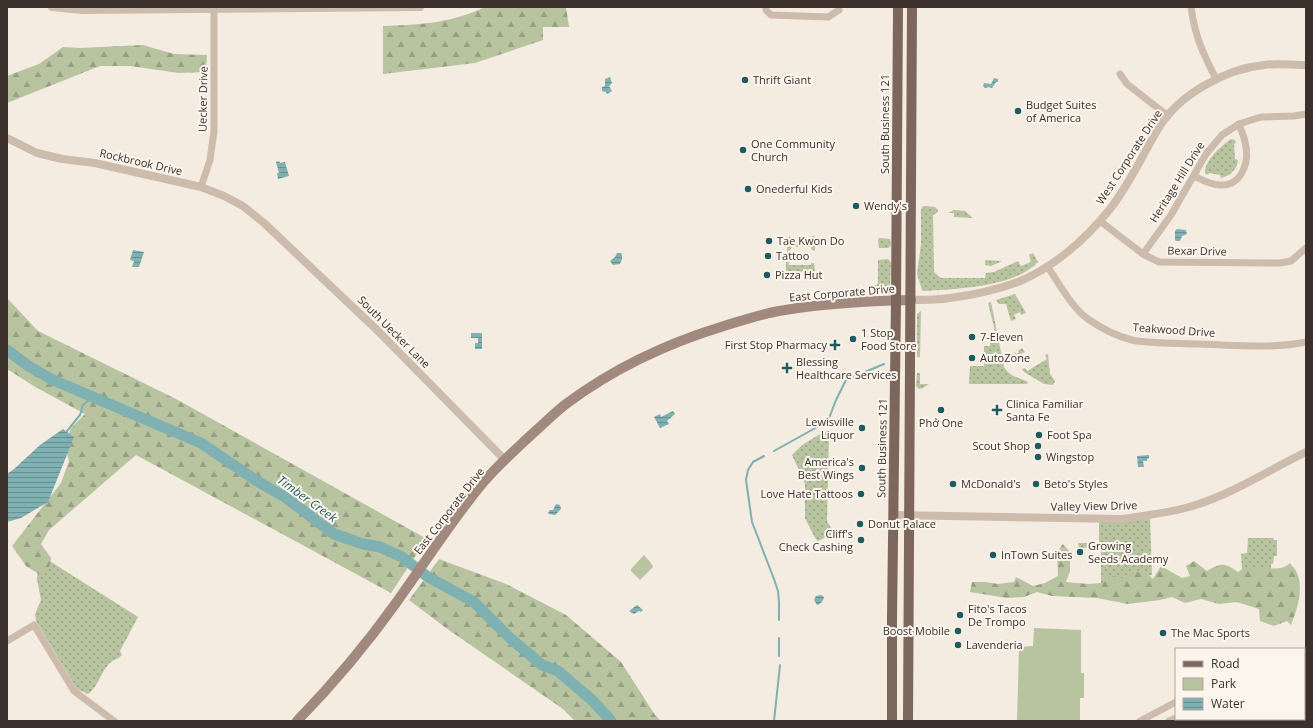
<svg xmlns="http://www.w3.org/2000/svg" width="1313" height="728" font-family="'Open Sans',sans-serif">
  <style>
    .grass { fill: url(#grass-dots) }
    .forest { fill: url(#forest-firs) }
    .green { fill: #b8c4a0 }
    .water { fill: url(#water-rules) }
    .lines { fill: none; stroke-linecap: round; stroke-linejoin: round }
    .stream { stroke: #7fb0b2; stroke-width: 2 }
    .river { stroke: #7fb0b2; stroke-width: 11 }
    .minor { stroke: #cdbbac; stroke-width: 7 }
    .tertiary { stroke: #cdbbac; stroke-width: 8 }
    .secondary { stroke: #a18a7d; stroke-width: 10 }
    .primary { stroke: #7d675c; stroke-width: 10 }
    .poi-dot { fill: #1f5a5e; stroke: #fbf5ee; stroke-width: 1.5 }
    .labels { text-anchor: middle; stroke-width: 4; stroke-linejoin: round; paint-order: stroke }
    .poi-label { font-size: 11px; fill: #3b302b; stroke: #fbf5ee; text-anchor: start }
    .street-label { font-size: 11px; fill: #3b302b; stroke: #fbf5ee }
    .water-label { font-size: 12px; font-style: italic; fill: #1f5a5e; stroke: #fbf5ee }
  </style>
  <defs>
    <pattern id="grass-dots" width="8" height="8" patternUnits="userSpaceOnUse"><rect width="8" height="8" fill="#b8c4a0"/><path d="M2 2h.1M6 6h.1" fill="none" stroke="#97a083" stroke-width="1.8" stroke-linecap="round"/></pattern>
    <pattern id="forest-firs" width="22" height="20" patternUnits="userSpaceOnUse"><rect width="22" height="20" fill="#b8c4a0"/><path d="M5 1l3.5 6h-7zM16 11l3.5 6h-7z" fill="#97a083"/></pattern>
    <pattern id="water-rules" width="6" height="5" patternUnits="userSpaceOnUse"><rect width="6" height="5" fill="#7fb0b2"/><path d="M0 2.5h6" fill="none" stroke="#699091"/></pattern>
  </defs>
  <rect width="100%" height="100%" fill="#f4ebe1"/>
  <g class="grass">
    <path d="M1231,139l4,1 1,3 -2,1 1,15 3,1c-1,10 -8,16 -17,18l-1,-3 -11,-2 -1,2 -3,-2c-1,-12 17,-28 26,-34z"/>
    <path d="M923,206l12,1 3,3v2l-5,3 1,57 7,6h44l1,-5 8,-1 24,-11 3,5 10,-4 -2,-7 4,-2 5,9c-23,25 -82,27 -114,29l-2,-1 -5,-16 4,-30v-34z"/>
    <polygon points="954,210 965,211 973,218 954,217 954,213 948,213"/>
    <polygon points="790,236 792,241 811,241 811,236 815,236 815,251 812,250 811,247 792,247 790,251 787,252 787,240"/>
    <polygon points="879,238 890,239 891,246 888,248 879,248 878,240"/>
    <polygon points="888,259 891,262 890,288 885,292 876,293 873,288 875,285 878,284 878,260"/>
    <polygon points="787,260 789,260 789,265 811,265 811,263 814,263 815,273 812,273 811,270 789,274 789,277 787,279 786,278 786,261"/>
    <polygon points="986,260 1001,261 1002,261 991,266 985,265 985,261"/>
    <polygon points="857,287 861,288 863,289 863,293 856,294 851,294 851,289"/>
    <polygon points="1015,294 1026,313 1021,315 1020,312 1014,315 1016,319 1011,321 1006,304 999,304 996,300"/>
    <path d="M991,302l13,65c6,10 14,10 24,15l-1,2h-58l1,-18h14v-20h6v-3h8l-10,-40z"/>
    <polygon points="921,311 920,357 917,357 917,314"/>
    <path d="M1022,348l3,4 -5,2 1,7c-4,2 -6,2 -9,-1l3,-8 1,2 3,-1 -1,-2z"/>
    <polygon points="1048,354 1050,374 1055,381 1053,385 1044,384 1024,372 1022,369 1025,368 1027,371 1047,359 1045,355"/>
    <polygon points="917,373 920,373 920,384 929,384 923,388 919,389 916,386"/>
    <polygon points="825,431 829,434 827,521 834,533 818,541 815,538 805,518 805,484 792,455 802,445"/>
    <polygon points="1150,519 1152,575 1136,576 1101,585 1101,547 1079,548 1078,543 1099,543 1099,523 1101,522"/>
    <polygon points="1248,538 1273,538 1274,540 1277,540 1277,556 1274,556 1273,564 1271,564 1271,570 1242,569 1241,554 1247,553"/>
    <path d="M48,560l90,57 -18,34 2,4c-3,4 -7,4 -11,7 -10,8 -13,26 -23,32l-11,-5 -41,-68 -1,-7 6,-14 -4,-21 1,-9z"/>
  </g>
  <g class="forest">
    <path d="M485,7h81l3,20h-26v13l-68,23 -92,11v-48c35,-1 70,-3 102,-19z"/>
    <polygon points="143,45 174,54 207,55 206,72 179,73 130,66 100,66 7,103 7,76 39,64 63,47 80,48"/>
    <polygon points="7,298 38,331 176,399 427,539 391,593 136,455 49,530 41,544 51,558 49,569 39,574 26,566 12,546 61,483 69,461 65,446 71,428 85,414 37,388 7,369"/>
    <path d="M1063,544l7,8v19l-4,11 22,2 15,-1 4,-8 16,3 8,-8 18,5 4,4 8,-13 21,12 8,-2 -4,-10 8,-5 13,10c14,-8 17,-9 31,1 3,-2 5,-4 8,-5 15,-2 32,7 44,-4 2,3 6,7 7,10 7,16 0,37 -6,52l-4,-4 -13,5 -14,-5 -1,-12 -22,-7 -18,2 -18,-5 -16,4 -13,-6 -12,3 -32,4 -31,-6 -45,-2 -15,-4 -13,5 -17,1 -37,-6 2,-10h13l13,2 16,-2 2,-5 17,9 12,-3 13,-7 -1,-24z"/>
    <polygon points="439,559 506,584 566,615 621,662 655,715 661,721 575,721 563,709 446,628 409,600"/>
    <polygon points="1304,704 1306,704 1306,721 1286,721 1286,719 1304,719"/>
  </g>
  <g class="green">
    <polygon points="644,555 651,563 653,567 640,580 631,571 631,569"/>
    <polygon points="1034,628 1081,630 1081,673 1084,673 1084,698 1080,698 1080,721 1017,721 1019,647 1033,646"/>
  </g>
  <g class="water">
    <polygon points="610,77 612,83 609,86 612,91 607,94 606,92 602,91 602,87 605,86 605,79"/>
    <polygon points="994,78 998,79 998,82 996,82 992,88 989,87 985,88 983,86 984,83 991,84"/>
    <polygon points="279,161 280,163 285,162 289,176 278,179 277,173 279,173 276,162"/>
    <polygon points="1177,229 1186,230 1187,234 1182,236 1180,241 1176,241 1175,240 1175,231"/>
    <polygon points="133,250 144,252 139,267 132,267 134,261 130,260"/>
    <polygon points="617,253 621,253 622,255 622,259 620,264 613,265 610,261 615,257"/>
    <polygon points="471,333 482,333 482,349 475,349 475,343 478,343 478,338 471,338"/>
    <polygon points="673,411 675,414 667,421 669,424 660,428 654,417 660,414 661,417"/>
    <polygon points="63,429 74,437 48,502 21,518 7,522 7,474 14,469 40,445"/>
    <polygon points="1149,455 1149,458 1147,459 1147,461 1143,461 1144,467 1138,467 1137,456"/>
    <polygon points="556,504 560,505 561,509 555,515 549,514 548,513 550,510 553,510"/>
    <path d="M821,595l3,2c-1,4 -3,7 -7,8l-3,-5 2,-4z"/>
    <polygon points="637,605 643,610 641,612 639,611 634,614 629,611"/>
  </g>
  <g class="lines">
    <g class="stream">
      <polyline points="67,431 80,415 83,405 92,397"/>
      <polyline points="774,451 828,421 836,400 846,380 884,364"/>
      <polyline points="764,456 753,462 748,470 746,480 752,522 774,579 778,591 779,602 779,620"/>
      <polyline points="779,638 779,656"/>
      <polyline points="774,721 780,665"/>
    </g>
    <polyline class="river" points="7,350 30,367 53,380 201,443 260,483 285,497 334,534 363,544 380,547 402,557 428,577 474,602 510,638 542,665 558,671 593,701 611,721"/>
    <g class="minor">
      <polyline points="766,7 766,10 771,15 828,17 839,10"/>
      <path d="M1191,7c4,30 12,46 25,72"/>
      <polyline points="1120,74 1127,84 1168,116"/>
      <path d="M1194,176c8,4 17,9 26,9 23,1 30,-25 25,-43 -1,-6 -4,-12 -6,-18"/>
      <polyline points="201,187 210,160 214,131 214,9"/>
      <polyline points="1100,221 1143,254 1159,262 1280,263 1291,261 1306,248"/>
      <polyline points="1143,254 1171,215 1206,154 1222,135 1239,124 1261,117 1294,116 1306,114"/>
      <path d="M1047,266c12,17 25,42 41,53 14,10 28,17 44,21 19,4 47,3 67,4 35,1 73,5 107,-2"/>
      <polyline points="7,641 34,625 74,691 114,721"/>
      <polyline points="1304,692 1306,692"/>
      <polyline points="1242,719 1242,721"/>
      <polyline points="1140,721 1176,702"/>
      <polyline points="1169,721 1176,718"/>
    </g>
    <g class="tertiary">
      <polyline points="52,7 82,10 420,7"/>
      <polyline points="7,138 37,153 62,159 95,163 201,187 224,196 243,206 264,223 376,329 505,460"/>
      <path d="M911,300c13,0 26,0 39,-2 23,-3 46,-8 68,-16 35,-14 68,-43 92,-73 19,-24 32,-53 48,-80 20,-34 67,-60 106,-64 13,-2 28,0 42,0"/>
      <path d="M893,515l229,4c22,-3 45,-6 67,-12 42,-12 78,-36 117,-55"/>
    </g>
    <path class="secondary" d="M297,721c36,-37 69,-76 99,-118 28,-39 54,-80 85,-118 15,-18 33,-34 50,-50 12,-10 23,-22 35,-31 48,-36 102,-61 158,-78 20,-6 40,-13 61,-16 42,-7 84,-9 126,-10"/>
    <g class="primary">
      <polyline points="892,721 892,619 896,301 898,7"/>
      <polyline points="908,721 912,7"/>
    </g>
  </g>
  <g class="poi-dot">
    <circle cx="745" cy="80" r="4"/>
    <circle cx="1018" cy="111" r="4"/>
    <circle cx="743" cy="150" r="4"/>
    <circle cx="748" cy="189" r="4"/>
    <circle cx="856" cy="206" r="4"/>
    <circle cx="769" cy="241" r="4"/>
    <circle cx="768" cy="256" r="4"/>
    <circle cx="767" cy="275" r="4"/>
    <circle cx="972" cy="337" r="4"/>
    <circle cx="853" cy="339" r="4"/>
    <path d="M833 339h4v4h4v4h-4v4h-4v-4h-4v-4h4z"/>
    <circle cx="972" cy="358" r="4"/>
    <path d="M785 362h4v4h4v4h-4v4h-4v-4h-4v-4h4z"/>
    <circle cx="941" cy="410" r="4"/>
    <path d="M995 404h4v4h4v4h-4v4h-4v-4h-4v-4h4z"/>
    <circle cx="862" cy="428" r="4"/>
    <circle cx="1039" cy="435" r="4"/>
    <circle cx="1038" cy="446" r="4"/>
    <circle cx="1038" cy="457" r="4"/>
    <circle cx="862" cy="468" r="4"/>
    <circle cx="953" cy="484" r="4"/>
    <circle cx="1036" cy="484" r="4"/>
    <circle cx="861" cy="494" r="4"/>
    <circle cx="860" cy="524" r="4"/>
    <circle cx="861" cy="540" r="4"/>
    <circle cx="1080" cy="552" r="4"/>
    <circle cx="993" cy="555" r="4"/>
    <circle cx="960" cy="615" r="4"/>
    <circle cx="958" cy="631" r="4"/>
    <circle cx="1163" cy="633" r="4"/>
    <circle cx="958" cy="645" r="4"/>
  </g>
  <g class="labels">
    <g class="poi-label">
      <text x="753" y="84">Thrift Giant</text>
      <text x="1026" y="109">Budget Suites<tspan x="1026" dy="13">of America</tspan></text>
      <text x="751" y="148">One Community<tspan x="751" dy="13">Church</tspan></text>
      <text x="756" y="193">Onederful Kids</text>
      <text x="864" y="210">Wendy's</text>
      <text x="777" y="245">Tae Kwon Do</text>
      <text x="776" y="260">Tattoo</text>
      <text x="775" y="279">Pizza Hut</text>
      <text x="861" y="337">1 Stop<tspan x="861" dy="13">Food Store</tspan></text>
      <text x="980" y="341">7-Eleven</text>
      <text x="827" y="349" text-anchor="end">First Stop Pharmacy</text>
      <text x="980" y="362">AutoZone</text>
      <text x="796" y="366">Blessing<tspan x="796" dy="13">Healthcare Services</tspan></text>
      <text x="1006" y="408">Clinica Familiar<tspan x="1006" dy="13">Santa Fe</tspan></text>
      <text x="854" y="426" text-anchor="end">Lewisville<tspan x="854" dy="13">Liquor</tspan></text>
      <text x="941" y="427" text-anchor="middle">Phở One</text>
      <text x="1047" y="439">Foot Spa</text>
      <text x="1030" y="450" text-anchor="end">Scout Shop</text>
      <text x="1046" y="461">Wingstop</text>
      <text x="854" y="466" text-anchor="end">America's<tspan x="854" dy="13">Best Wings</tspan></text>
      <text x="961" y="488">McDonald's</text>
      <text x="1044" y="488">Beto's Styles</text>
      <text x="853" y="498" text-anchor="end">Love Hate Tattoos</text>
      <text x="868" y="528">Donut Palace</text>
      <text x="853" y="538" text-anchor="end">Cliff's<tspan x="853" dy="13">Check Cashing</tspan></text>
      <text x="1088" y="550">Growing<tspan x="1088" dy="13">Seeds Academy</tspan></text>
      <text x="1001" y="559">InTown Suites</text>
      <text x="968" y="613">Fito's Tacos<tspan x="968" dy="13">De Trompo</tspan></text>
      <text x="950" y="635" text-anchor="end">Boost Mobile</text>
      <text x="1171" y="637">The Mac Sports</text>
      <text x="966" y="649">Lavenderia</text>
    </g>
    <g class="street-label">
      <text transform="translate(203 99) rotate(-89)" y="4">Uecker Drive</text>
      <text transform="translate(885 124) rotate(-90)" y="4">South Business 121</text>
      <text transform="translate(1129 157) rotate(-57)" y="4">West Corporate Drive</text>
      <text transform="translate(141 162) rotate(13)" y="4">Rockbrook Drive</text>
      <text transform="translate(1177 182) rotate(-58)" y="4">Heritage Hill Drive</text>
      <text transform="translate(1197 251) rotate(1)" y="4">Bexar Drive</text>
      <text transform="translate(842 293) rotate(-5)" y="4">East Corporate Drive</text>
      <text transform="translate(1174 330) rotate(4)" y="4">Teakwood Drive</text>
      <text transform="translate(394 332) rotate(45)" y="4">South Uecker Lane</text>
      <text transform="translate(882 448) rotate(-89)" y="4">South Business 121</text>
      <text transform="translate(1094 506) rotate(-1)" y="4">Valley View Drive</text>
      <text transform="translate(449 511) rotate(-52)" y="4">East Corporate Drive</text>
    </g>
    <g class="water-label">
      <text transform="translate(307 499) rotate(36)" y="4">Timber Creek</text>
    </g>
  </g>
  <rect width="1313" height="728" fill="none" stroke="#3b302b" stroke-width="16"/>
  <rect x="1175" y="648" width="130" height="72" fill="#fbf5ee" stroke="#aea6a0"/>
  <rect x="1183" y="661" width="20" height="6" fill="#7d675c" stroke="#aea6a0"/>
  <text x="1211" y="668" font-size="12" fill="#3b302b">Road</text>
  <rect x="1183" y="678" width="20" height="12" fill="#b8c4a0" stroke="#aea6a0"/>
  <text x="1211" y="688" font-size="12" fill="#3b302b">Park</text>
  <rect x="1183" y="698" width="20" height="12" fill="url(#water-rules)" stroke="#aea6a0"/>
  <text x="1211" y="708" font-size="12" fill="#3b302b">Water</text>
</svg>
